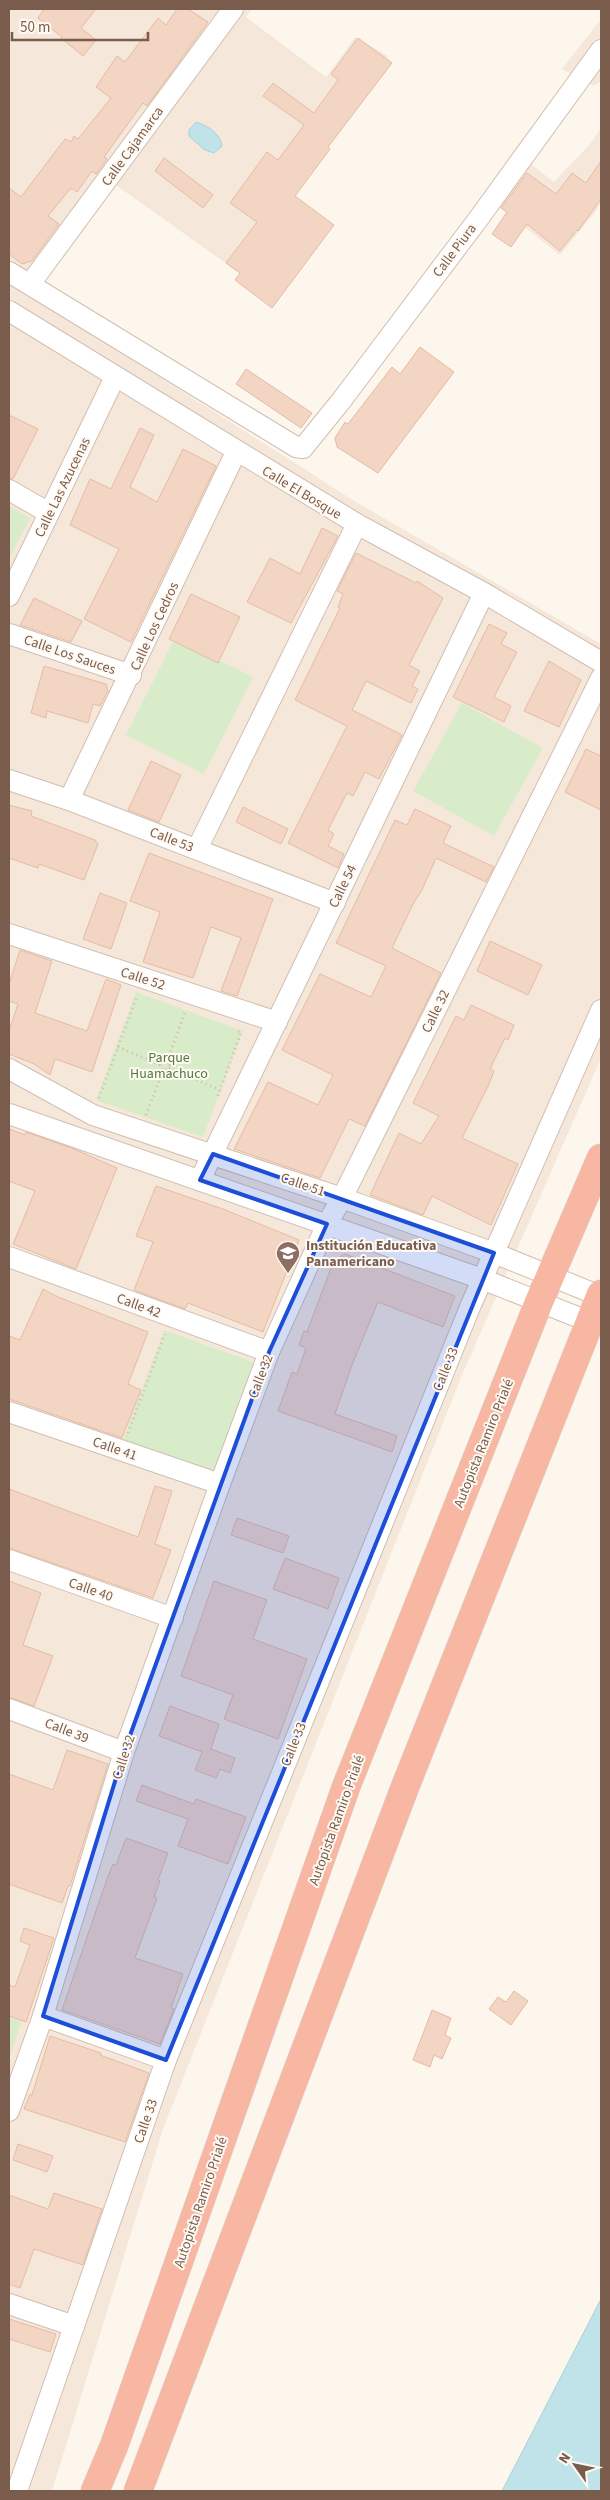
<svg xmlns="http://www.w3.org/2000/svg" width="610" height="2500" font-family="'Source Sans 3',sans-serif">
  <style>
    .residential { fill: #f5e8da }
    .green { fill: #d8ecc9 }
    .water { fill: #bfe3e8; stroke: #a5d3da }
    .building { fill: #f3d5c3; stroke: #e6bba3 }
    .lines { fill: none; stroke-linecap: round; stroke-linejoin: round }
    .street-casing { stroke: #d1beb0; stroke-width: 22 }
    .highway-casing { stroke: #dad1cd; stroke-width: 29 }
    .path { stroke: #d9b8a5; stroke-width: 3; stroke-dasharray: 1 4; stroke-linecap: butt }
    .street { stroke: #fff; stroke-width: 20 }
    .highway { stroke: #f7b7a3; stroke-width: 28 }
    .marked { fill: #1d4ed8; fill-opacity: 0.2; stroke: #1d4ed8; stroke-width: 4; stroke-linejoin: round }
    .labels { text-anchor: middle; stroke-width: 4; stroke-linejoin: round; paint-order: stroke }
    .street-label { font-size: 14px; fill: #7a5c4d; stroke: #fffaf3 }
    .park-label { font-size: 14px; fill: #537a41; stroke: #fffaf3 }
    .education-label { font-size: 14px; font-weight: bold; fill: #785e54; stroke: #fffaf3; text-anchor: start }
  </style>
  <rect width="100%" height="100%" fill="#fdf6ec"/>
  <g class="residential">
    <polygon points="9,9 252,9 246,17 326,77 355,37 388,56 238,272 113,183 34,297 356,502 601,644 601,1058 462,1375 163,2129 52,2491 9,2491"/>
    <polygon points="601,19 601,81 594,86 562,69"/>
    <polygon points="601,128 601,202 596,211 560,255 498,206 527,161 554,182 591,143"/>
  </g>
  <g class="green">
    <polygon points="9,506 30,518 9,559"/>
    <polygon points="175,638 253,677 204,774 126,735"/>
    <polygon points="462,703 543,748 494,836 413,791"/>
    <polygon points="136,992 243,1031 203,1137 96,1100"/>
    <polygon points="164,1330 255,1363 214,1474 123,1441"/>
    <polygon points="9,2017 21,2022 9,2060"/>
  </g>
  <g class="water">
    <path d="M196,122c12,4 24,11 26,24l-8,7 -9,-3 -16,-14v-6z"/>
    <polygon points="601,2299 601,2491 502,2491"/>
  </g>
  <g class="building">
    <polygon points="44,9 96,9 81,28 96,40 83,56 61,38 62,37 38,18"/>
    <polygon points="177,9 188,9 208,22 147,106 143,103 104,157 107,159 96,174 92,171 77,192 71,188 48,216 59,224 32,261 22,264 9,254 9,188 21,197 65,139 71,142 74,136 78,139 111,98 96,87 117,56 125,62 158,18 166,25"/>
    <polygon points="358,38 392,63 328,147 330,149 295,196 334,225 272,308 235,280 240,273 226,263 257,222 230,203 267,152 278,160 304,125 263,96 273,83 314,113 338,80 331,74"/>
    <polygon points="164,158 213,195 203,208 155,171"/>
    <polygon points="601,161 601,199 578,231 577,230 560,251 527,224 511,247 492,234 507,212 501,208 527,173 556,194 572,173 586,183"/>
    <polygon points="420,347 454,372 378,473 337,447 335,438 345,422 348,424 392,367 400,374"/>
    <polygon points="246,369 312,413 301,428 236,384"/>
    <polygon points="9,415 38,429 13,479 9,478"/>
    <polygon points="140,428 154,435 130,487 157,502 183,449 216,466 131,642 84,619 119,549 70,525 90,479 111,489"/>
    <polygon points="322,528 338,536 291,623 247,602 270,558 300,574"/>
    <polygon points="356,553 416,583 417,581 443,598 409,665 420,671 412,686 418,689 411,703 366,681 352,710 402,735 379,779 365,772 353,796 347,793 328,830 334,834 328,846 344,854 338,868 288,843 347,726 295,700 340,608 338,607 343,594 337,591"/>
    <polygon points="191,594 240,617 218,663 169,639"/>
    <polygon points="34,598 82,621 71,642 20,625"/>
    <polygon points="489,624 507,633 501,644 517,652 494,697 511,706 504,722 453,697"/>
    <polygon points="549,661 581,680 559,727 524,711"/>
    <polygon points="44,666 106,684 108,691 100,706 93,704 88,723 47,711 46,718 31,713"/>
    <polygon points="586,749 601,756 601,810 565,792"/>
    <polygon points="151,761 181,775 159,822 128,810"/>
    <polygon points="9,805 32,811 31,816 95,840 98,844 84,880 39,864 38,868 9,858"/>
    <polygon points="243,807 288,829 281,844 236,822"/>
    <polygon points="415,809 451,826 443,843 494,867 486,882 436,858 422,890 413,904 392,948 441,973 365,1126 349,1119 320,1178 234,1149 268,1082 318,1105 333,1075 282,1050 320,974 371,997 386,966 336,943 395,820 407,825"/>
    <polygon points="149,853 273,899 237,996 221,991 241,938 211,927 193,978 143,962 160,912 130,901"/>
    <polygon points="100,893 127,903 111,949 83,939"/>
    <polygon points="490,941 542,965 528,995 477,971"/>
    <polygon points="20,950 52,961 35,1013 87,1031 106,979 121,985 92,1072 55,1059 50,1075 34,1064 9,1054 9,1031 18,1004 9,1001 9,984"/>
    <polygon points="471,1005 514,1025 508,1040 505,1038 490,1069 494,1071 489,1084 462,1138 518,1164 491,1225 432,1196 423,1215 370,1195 399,1133 421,1144 439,1116 413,1103 456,1016 464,1020"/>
    <polygon points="9,1129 25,1135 26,1132 74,1149 117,1168 76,1269 13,1244 35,1191 9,1181"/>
    <polygon points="156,1186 223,1209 299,1240 263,1332 188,1303 185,1309 134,1290 153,1242 136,1236"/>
    <polygon points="345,1254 455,1296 443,1327 378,1302 352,1365 335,1414 397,1436 392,1452 278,1411 292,1372 297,1374 306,1348 299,1345 304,1331 307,1332 334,1260"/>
    <polygon points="43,1289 58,1297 148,1332 128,1384 141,1390 122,1438 9,1399 9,1336 20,1340"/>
    <polygon points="155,1486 172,1491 155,1544 171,1550 153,1598 9,1548 9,1489 138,1537"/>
    <polygon points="237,1518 289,1536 283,1553 231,1535"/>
    <polygon points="285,1558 339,1578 328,1609 273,1589"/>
    <polygon points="9,1581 41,1593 23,1645 53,1656 34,1706 9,1697"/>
    <polygon points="214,1581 267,1600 253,1639 307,1659 278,1739 224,1719 233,1695 181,1676"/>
    <polygon points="170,1706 219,1724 211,1749 235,1758 230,1773 220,1769 216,1778 195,1770 202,1752 159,1736"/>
    <polygon points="67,1750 108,1764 70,1886 68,1886 62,1903 9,1884 9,1774 53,1790"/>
    <polygon points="142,1785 194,1804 196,1799 246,1817 228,1864 178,1846 188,1819 136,1801"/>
    <polygon points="126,1838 168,1853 158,1880 160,1881 154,1897 157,1898 135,1958 183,1974 171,2008 174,2009 160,2044 62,2010 107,1879 113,1864 116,1865"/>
    <polygon points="24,1928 54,1938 26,2022 9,2016 9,1985 15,1987 30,1945 20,1941"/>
    <polygon points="514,1991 528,2001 511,2025 489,2009 498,1997 506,2002"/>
    <polygon points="432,2010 451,2018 445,2035 451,2038 442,2059 434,2055 430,2067 413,2060"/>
    <polygon points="50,2036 101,2053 100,2055 149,2073 125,2142 24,2109 30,2094 32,2095"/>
    <polygon points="18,2144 53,2156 47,2172 13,2160"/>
    <polygon points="54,2193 102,2209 83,2265 34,2249 20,2288 9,2284 9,2195 48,2209"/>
    <polygon points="9,2319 56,2334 50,2352 9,2339"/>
  </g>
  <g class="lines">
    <g class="street-casing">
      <g id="street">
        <polyline points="9,272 296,447 303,448 341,401 479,218 601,50"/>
        <polyline points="30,284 233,9"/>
        <polyline points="9,311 357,524 484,593 601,662"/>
        <polyline points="9,490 49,513"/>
        <polyline points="9,596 115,377"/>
        <polyline points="9,634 131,675"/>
        <polyline points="9,780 69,800 335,903"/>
        <polyline points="69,800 236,452"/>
        <polyline points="197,849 357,524"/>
        <polyline points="9,934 277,1022"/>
        <polyline points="9,1069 93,1115 342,1198 494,1253 600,1296"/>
        <polyline points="9,1114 482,1279 590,1322"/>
        <polyline points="200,1180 484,593"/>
        <polyline points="9,1257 269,1352"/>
        <polyline points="9,1412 220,1484"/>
        <polyline points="9,1560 173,1618"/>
        <polyline points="9,1709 124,1752"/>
        <polyline points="43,2016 166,2060"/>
        <polyline points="9,2111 43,2016 124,1752 220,1484 269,1352 327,1224 342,1198 601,678"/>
        <polyline points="9,2304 74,2326"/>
        <polyline points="17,2491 166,2060 470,1307 601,1010"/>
      </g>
    </g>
    <g class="highway-casing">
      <g id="highway">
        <polyline points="95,2491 114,2446 346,1787 539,1302 601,1158"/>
        <polyline points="138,2491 405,1787 601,1294"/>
      </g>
    </g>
    <g class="path">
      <polyline points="118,1047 160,1065"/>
      <circle cx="165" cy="1065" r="5"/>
      <polyline points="167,1061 185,1012"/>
      <polyline points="169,1068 220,1090"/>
      <polyline points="218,1096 241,1032 238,1031"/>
      <polyline points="99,1098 137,996"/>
      <polyline points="146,1115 164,1069"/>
      <polyline points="128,1433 165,1334"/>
    </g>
    <use href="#street" class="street"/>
    <use href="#highway" class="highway"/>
  </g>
  <path class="marked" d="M213,1154l281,99 -328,807 -123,-44 81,-264 145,-400 58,-128 -127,-44z"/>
  <defs>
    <g id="school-pin" transform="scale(1.25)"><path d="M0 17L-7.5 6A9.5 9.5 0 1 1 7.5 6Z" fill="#8d6e63" stroke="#fffaf3"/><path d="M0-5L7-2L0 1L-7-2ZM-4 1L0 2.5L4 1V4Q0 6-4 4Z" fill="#fff"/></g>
  </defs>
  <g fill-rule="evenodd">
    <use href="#school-pin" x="288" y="1253"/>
  </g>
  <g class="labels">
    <g class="street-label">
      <text transform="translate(132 146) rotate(-54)" y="5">Calle Cajamarca</text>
      <text transform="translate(454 250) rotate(-53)" y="5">Calle Piura</text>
      <text transform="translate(62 487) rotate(-64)" y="5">Calle Las Azucenas</text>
      <text transform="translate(302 492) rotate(31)" y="5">Calle El Bosque</text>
      <text transform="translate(154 626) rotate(-65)" y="5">Calle Los Cedros</text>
      <text transform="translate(70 654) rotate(19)" y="5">Calle Los Sauces</text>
      <text transform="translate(172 839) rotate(21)" y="5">Calle 53</text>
      <text transform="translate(342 886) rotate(-64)" y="5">Calle 54</text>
      <text transform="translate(143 978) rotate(18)" y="5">Calle 52</text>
      <text transform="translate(435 1011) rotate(-64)" y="5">Calle 32</text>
      <text transform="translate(303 1184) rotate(19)" y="5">Calle 51</text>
      <text transform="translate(139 1305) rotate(20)" y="5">Calle 42</text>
      <text transform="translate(445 1369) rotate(-68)" y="5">Calle 33</text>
      <text transform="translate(260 1376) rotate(-69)" y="5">Calle 32</text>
      <text transform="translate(483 1443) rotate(-68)" y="5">Autopista Ramiro Prialé</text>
      <text transform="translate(115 1448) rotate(19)" y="5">Calle 41</text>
      <text transform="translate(91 1589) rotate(19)" y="5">Calle 40</text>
      <text transform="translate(67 1730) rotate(21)" y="5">Calle 39</text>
      <text transform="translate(293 1744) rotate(-68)" y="5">Calle 33</text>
      <text transform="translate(123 1757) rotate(-72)" y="5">Calle 32</text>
      <text transform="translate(336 1820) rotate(-70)" y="5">Autopista Ramiro Prialé</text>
      <text transform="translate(145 2121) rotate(-71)" y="5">Calle 33</text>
      <text transform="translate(200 2202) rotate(-71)" y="5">Autopista Ramiro Prialé</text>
    </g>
    <g class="park-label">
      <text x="169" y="1062">Parque<tspan x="169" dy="16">Huamachuco</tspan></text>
    </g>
    <g class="education-label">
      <text x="306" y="1250">Institución Educativa<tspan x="306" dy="16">Panamericano</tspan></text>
    </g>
  </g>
  <rect width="610" height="2500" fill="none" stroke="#7a5c4d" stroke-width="20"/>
  <g transform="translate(575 2465) rotate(303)" stroke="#fffaf3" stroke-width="4" paint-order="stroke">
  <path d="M0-4L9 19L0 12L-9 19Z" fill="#7a5c4d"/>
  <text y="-8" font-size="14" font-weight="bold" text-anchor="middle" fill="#7a5c4d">N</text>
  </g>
  <path d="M12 32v8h136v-8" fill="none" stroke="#7a5c4d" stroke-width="2.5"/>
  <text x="20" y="32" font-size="15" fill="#7a5c4d" stroke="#fffaf3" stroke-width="4" paint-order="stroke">50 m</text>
</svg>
